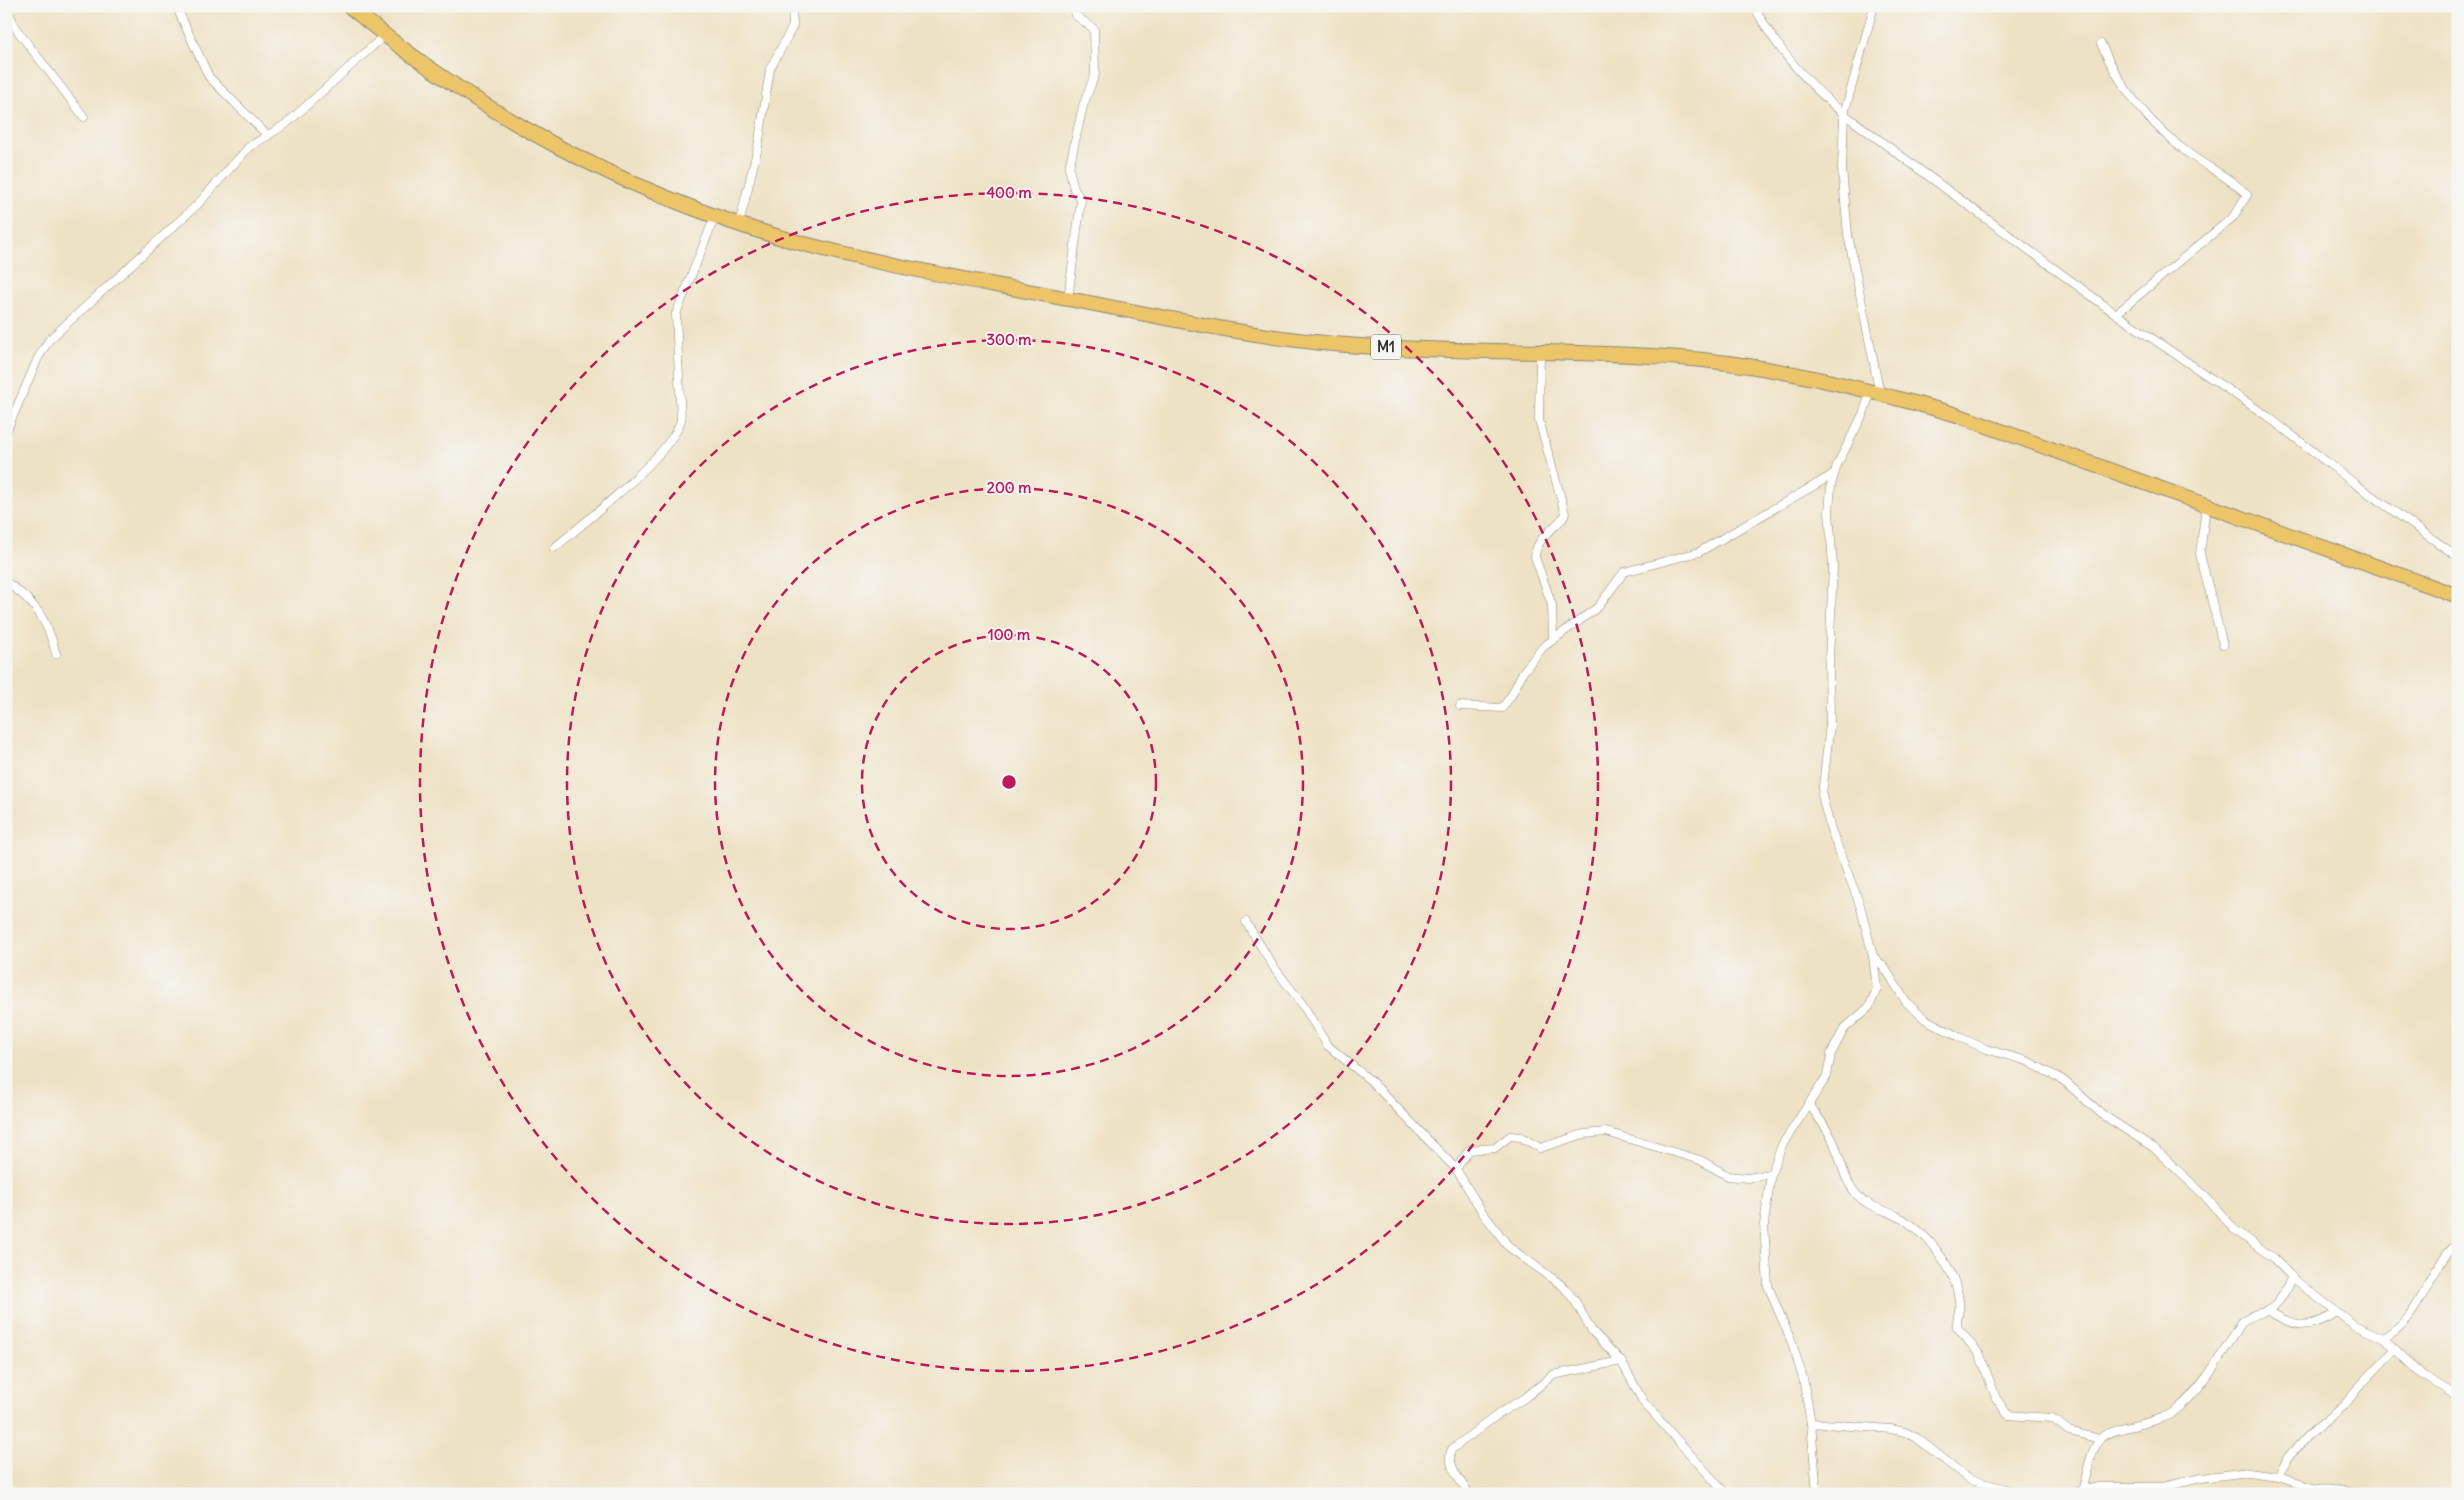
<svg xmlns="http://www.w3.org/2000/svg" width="2464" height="1500" font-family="Delius,sans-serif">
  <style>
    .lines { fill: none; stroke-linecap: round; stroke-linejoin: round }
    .minor-casing { stroke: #8c8678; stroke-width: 9 }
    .trunk-casing { stroke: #8c8678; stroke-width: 16 }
    .minor { stroke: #fff; stroke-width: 8 }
    .trunk { stroke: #edc569; stroke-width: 14 }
    .ring { fill: none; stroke: #c2185b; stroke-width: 2.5; stroke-dasharray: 9 6 }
    .labels { text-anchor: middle; stroke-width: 4; stroke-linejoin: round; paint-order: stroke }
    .shield { fill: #f6f6f2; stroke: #686867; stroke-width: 1 }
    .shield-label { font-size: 15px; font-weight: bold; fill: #2b2b2b }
    .centre { fill: #c2185b; stroke: #f6f6f2; stroke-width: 2.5 }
    .ring-label { font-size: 15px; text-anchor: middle; font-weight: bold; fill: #c2185b; stroke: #f6f6f2; stroke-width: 4; stroke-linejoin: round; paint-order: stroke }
  </style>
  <rect width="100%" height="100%" fill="#f6f6f2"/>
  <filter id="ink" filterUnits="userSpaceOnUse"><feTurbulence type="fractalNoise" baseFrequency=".02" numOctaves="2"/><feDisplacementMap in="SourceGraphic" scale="10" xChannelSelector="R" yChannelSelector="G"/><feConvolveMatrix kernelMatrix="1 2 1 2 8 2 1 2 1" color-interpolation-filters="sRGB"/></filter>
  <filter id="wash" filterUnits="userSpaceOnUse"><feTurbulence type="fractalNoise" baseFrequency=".0096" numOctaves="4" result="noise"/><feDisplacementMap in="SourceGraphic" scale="20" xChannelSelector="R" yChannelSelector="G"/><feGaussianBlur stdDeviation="1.12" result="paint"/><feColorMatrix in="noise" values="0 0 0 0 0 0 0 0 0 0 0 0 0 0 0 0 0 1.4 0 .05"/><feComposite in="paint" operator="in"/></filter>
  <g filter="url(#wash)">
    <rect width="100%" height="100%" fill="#eee2c4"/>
  </g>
  <g filter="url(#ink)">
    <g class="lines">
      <g class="minor-casing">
        <g id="minor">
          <polyline points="176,6 209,77 268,136"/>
          <path d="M1754,6c22,43 53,77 90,108l272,200 151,102 87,67 104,74"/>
          <polyline points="1874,6 1844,114 1842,169 1848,235 1880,394"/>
          <polyline points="6,8 17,30 84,117"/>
          <path d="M2101,44c19,43 49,81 87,109 20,15 42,24 59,42l-14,22 -117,97"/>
          <polyline points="739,224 758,147 770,69 793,26 792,6"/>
          <polyline points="1068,299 1081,200 1074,189 1069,168 1083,106 1095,74 1094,29 1075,15 1076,6"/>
          <path d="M1540,352l-1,68 26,93 -2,5c-11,12 -27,21 -28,39l17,48 1,32"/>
          <polyline points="6,432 38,358 49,340 198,204 249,147 286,124 384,36"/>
          <polyline points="2206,506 2200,554 2223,645"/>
          <path d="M554,548c29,-24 119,-95 127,-128l-5,-106 39,-98"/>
          <path d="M6,582c29,19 42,39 50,72"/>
          <polyline points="1460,706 1502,708 1511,696 1523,672 1543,647 1598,607 1624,572 1699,552 1834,474"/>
          <polyline points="1246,922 1273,966 1303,1005 1327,1045 1371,1081 1456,1169 1483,1213 1509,1247 1563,1286 1575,1301 1592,1331 1621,1361 1644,1403 1726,1494"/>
          <polyline points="1873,956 1885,968 1906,1002 1925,1019 1959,1037 1986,1049 2027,1061 2063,1080 2103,1115 2154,1148 2204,1195 2234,1229 2273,1258 2296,1281 2354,1325 2383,1338 2420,1373 2458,1397"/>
          <path d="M1809,1104c8,12 19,25 25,39 8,19 9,36 23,52 11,12 26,14 40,21 29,14 58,52 62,84 2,9 -3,18 -2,27l23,28 16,43 12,17 44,3 17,13 31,8"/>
          <polyline points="1456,1169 1469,1150 1495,1148 1510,1136 1521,1137 1540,1148 1584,1134 1606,1132 1700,1160 1728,1176 1748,1178 1771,1174"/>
          <path d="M2268,1310c25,18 43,20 69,2"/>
          <path d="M2383,1338c39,-18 45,-71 75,-95"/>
          <polyline points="1811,1423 1891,1429 1905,1432 1917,1438 1970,1480 2026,1494"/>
          <polyline points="2278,1476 2289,1457 2306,1437 2344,1406 2356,1390 2395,1349"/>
          <path d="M1469,1494c-7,-11 -25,-33 -17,-45l48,-36 26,-16 27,-22 68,-14"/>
          <polyline points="1817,1494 1811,1423 1803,1378 1792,1343 1768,1286 1764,1224 1771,1174 1782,1145 1827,1076 1831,1054 1844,1029 1869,1007 1877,989 1873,956 1860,905 1830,827 1822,795 1830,724 1829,661 1833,566 1829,512 1831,485 1837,465 1863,414 1871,391"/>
          <polyline points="2068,1494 2098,1487 2163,1487 2201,1478 2248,1472 2278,1476 2313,1487 2355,1494"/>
          <path d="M2081,1494c6,-17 8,-41 19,-55 9,-12 57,-14 75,-28 28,-22 48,-59 67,-89 8,-7 16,-8 25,-11 13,-6 20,-23 25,-35"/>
        </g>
      </g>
      <g class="trunk-casing">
        <path id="trunk" d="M349,6c126,106 279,188 437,233 93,26 187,41 282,60 88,16 176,37 266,45 116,10 232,5 347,14 93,7 184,31 273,56l504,182"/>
      </g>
      <use href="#minor" class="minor"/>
      <use href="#trunk" class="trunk"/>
    </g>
  </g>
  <g class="ring">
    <circle cx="1009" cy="782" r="147"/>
    <circle cx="1009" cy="782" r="294"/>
    <circle cx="1009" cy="782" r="442"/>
    <circle cx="1009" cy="782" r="589"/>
  </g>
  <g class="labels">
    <rect class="shield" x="1371" y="334.5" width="30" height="25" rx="4"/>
    <g class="shield-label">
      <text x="1386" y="352">M1</text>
    </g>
  </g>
  <circle cx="1009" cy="782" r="8" class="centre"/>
  <g class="ring-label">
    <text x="1009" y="198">400 m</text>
    <text x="1009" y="345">300 m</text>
    <text x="1009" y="493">200 m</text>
    <text x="1009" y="640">100 m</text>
  </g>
  <rect width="2464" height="1500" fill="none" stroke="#f6f6f2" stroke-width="25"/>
</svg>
